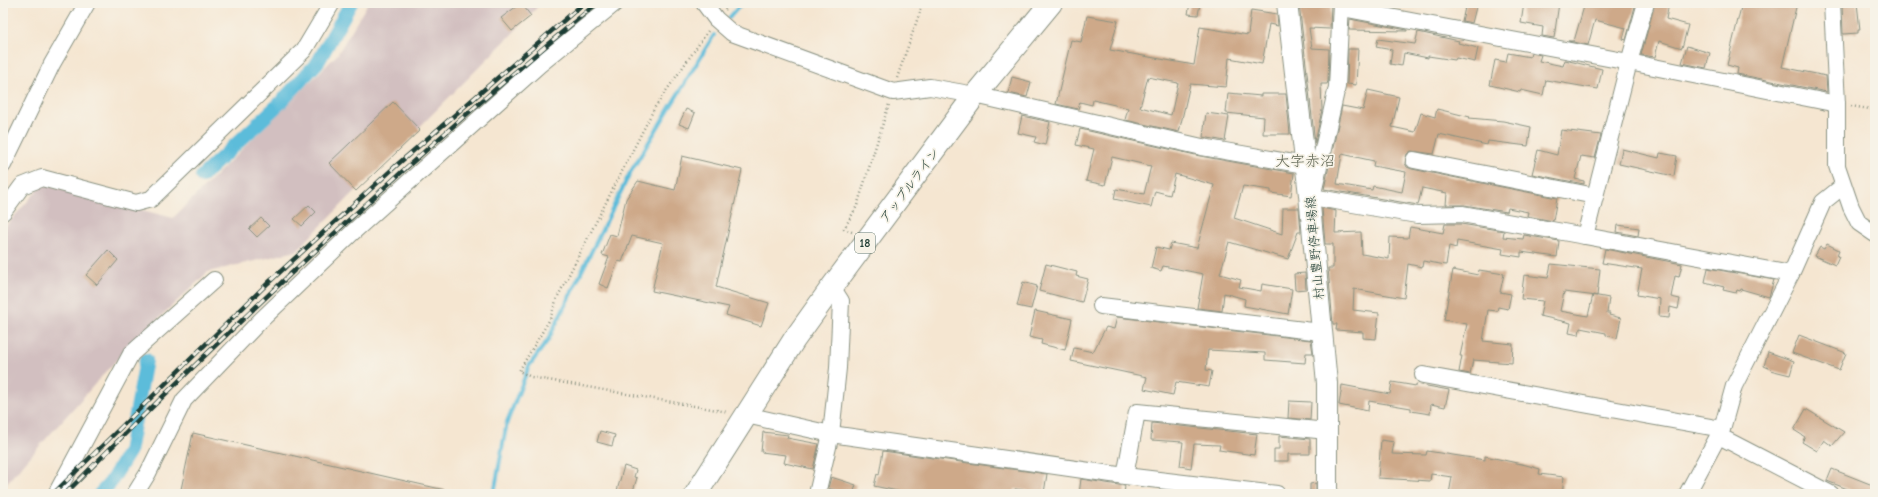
<svg xmlns="http://www.w3.org/2000/svg" width="1878" height="497" font-family="'Comic Neue','Klee One',sans-serif">
  <style>
    .industrial { fill: #d2bfc0 }
    .lines { fill: none; stroke-linecap: round; stroke-linejoin: round }
    .stream { stroke: #5cbcda; stroke-width: 4 }
    .canal { stroke: #5cbcda; stroke-width: 14 }
    .building { fill: #cea989; fill-rule: evenodd }
    .minor-casing { stroke: #8a9282; stroke-width: 18 }
    .major-casing { stroke: #8a9282; stroke-width: 22 }
    .highway-casing { stroke: #8a9282; stroke-width: 24 }
    .path { stroke: #8a9282; stroke-width: 2.5; stroke-dasharray: 1 3; stroke-linecap: butt }
    .minor { stroke: #fff; stroke-width: 16 }
    .major { stroke: #fff; stroke-width: 20 }
    .highway { stroke: #fff; stroke-width: 22 }
    .rail-casing { stroke: #1f3d34; stroke-width: 4.5 }
    .rail { stroke: #f7f3e8; stroke-width: 3; stroke-dasharray: 9; stroke-linecap: butt }
    .labels { text-anchor: middle; stroke-width: 3.5; stroke-linejoin: round; paint-order: stroke }
    .shield { fill: #f7f3e8; stroke: #60746a; stroke-width: 1 }
    .shield-label { font-size: 12px; font-weight: bold; fill: #1f3d34 }
    .street-label { font-size: 13px; fill: #1f3d34; stroke: #f7f3e8 }
    .quarter-label { font-size: 15px; fill: #5c6352; stroke: #f7f3e8 }
  </style>
  <rect width="100%" height="100%" fill="#f7f3e8"/>
  <filter id="ink" filterUnits="userSpaceOnUse"><feTurbulence type="fractalNoise" baseFrequency=".025" numOctaves="2"/><feDisplacementMap in="SourceGraphic" scale="8" xChannelSelector="R" yChannelSelector="G"/><feConvolveMatrix kernelMatrix="1 2 1 2 8 2 1 2 1" color-interpolation-filters="sRGB"/></filter>
  <filter id="wash" filterUnits="userSpaceOnUse"><feTurbulence type="fractalNoise" baseFrequency=".012" numOctaves="4" result="noise"/><feDisplacementMap in="SourceGraphic" scale="16" xChannelSelector="R" yChannelSelector="G"/><feGaussianBlur stdDeviation="0.9" result="paint"/><feColorMatrix in="noise" values="0 0 0 0 0 0 0 0 0 0 0 0 0 0 0 0 0 1.4 0 .05"/><feComposite in="paint" operator="in"/></filter>
  <g filter="url(#wash)">
    <rect width="100%" height="100%" fill="#f5e6d1"/>
    <polygon class="industrial" points="368,3 541,3 517,29 296,251 208,272 128,347 3,487 3,229 43,184 173,218 337,55"/>
    <g class="lines">
      <g class="stream">
        <polyline points="729,18 742,3"/>
        <polyline points="492,494 495,488 507,422 529,366 548,340 630,173 714,35"/>
      </g>
      <g class="canal">
        <polyline points="202,176 280,103 318,62 351,3"/>
        <polyline points="100,494 110,483 129,452 146,360"/>
      </g>
    </g>
    <g id="blocks">
      <g class="building">
        <polygon points="521,3 531,16 512,31 501,18"/>
        <polygon points="1190,3 1200,4 1198,15 1188,14"/>
        <polygon points="1299,3 1331,3 1330,29 1309,28 1312,48 1329,49 1328,81 1327,84 1321,84 1322,110 1315,143"/>
        <polygon points="1466,3 1477,3 1472,23 1462,21"/>
        <polygon points="1524,3 1559,3 1554,38 1542,36 1543,27 1521,23"/>
        <polygon points="1585,3 1636,3 1626,40 1623,39 1626,28 1595,20 1588,45 1568,41 1574,41"/>
        <polygon points="1655,3 1669,3 1666,19 1688,25 1682,48 1659,41 1655,57 1641,55"/>
        <polygon points="1742,3 1797,3 1782,67 1826,76 1827,92 1737,74 1738,68 1727,65"/>
        <polygon points="1842,3 1857,3 1860,30 1858,30 1858,33 1843,34"/>
        <path d="M1251,10l26,4 1,12 -9,-2 -7,40 -33,-6 -3,29 -36,-3 -11,48 -54,-12 3,-12 -35,-8 -1,5 -12,-3 -2,7 -22,-5 15,-64 10,2 6,-26 31,5 -8,29 84,15 6,-38 48,8zM1148,77l30,6 -7,32 -31,-8z"/>
        <polygon points="1350,19 1407,30 1407,31 1349,30"/>
        <polygon points="1418,32 1459,41 1458,43 1478,48 1475,62 1456,58 1455,60 1428,56 1428,58 1404,53 1402,66 1390,64 1392,50 1376,47 1378,39 1415,44"/>
        <polygon points="1687,46 1710,53 1706,68 1682,63"/>
        <polygon points="1348,49 1358,49 1356,85 1347,84"/>
        <polygon points="1508,53 1530,57 1531,53 1541,55 1539,61 1563,66 1565,60 1602,69 1598,89 1546,80 1543,95 1521,90 1520,92 1490,85 1495,60 1506,62"/>
        <polygon points="1012,77 1031,82 1027,97 1008,93"/>
        <path d="M1368,90l31,7 -7,30 23,5 6,-19 14,4 2,-8 33,8 -1,1 34,3 28,6 -3,19 -40,-5 -1,4 -48,-11 -5,20 -23,-3 -4,3 -2,9 2,4 5,2 145,29 -4,23 -26,-5 1,-4 -20,-4 -1,4 -43,-7h-18l1,-12 -25,-5 -4,17 -94,-16 18,-83 21,4zM1342,154l32,7 -1,5 33,6 -4,20 -29,-6 -1,4 -35,-6z"/>
        <polygon points="1228,93 1261,96 1261,94 1286,94 1290,134 1263,134 1264,117 1226,113"/>
        <polygon points="393,102 420,130 356,191 329,163"/>
        <polygon points="686,109 695,113 689,128 679,124"/>
        <polygon points="1206,113 1229,116 1225,141 1203,137"/>
        <polygon points="1022,116 1050,122 1045,145 1034,142 1036,137 1018,133"/>
        <polygon points="1080,129 1200,156 1294,173 1291,196 1271,193 1271,190 1243,186 1234,218 1282,234 1283,208 1299,208 1301,232 1298,232 1288,259 1229,242 1220,274 1241,280 1239,287 1261,291 1262,284 1292,289 1288,314 1244,306 1245,299 1224,293 1222,311 1197,308 1203,274 1163,266 1161,271 1151,268 1156,247 1169,250 1171,243 1197,248 1214,185 1175,174 1170,195 1155,191 1151,207 1114,199 1116,189 1144,194 1151,166 1112,157 1105,185 1086,181 1094,149 1076,145"/>
        <polygon points="1561,130 1601,135 1595,158 1581,156 1575,179 1584,181 1584,184 1532,174 1538,150 1557,155"/>
        <polygon points="1622,149 1659,158 1660,153 1677,156 1674,176 1619,164"/>
        <polygon points="682,156 742,170 716,287 769,303 761,326 726,315 729,307 652,291 663,243 632,236 622,262 618,261 608,288 599,284 609,257 602,255 610,234 617,236 626,199 638,181 675,190"/>
        <polygon points="309,205 316,212 302,226 294,219"/>
        <polygon points="1322,208 1336,211 1335,233 1361,232 1362,254 1389,259 1390,237 1408,238 1410,227 1443,233 1445,224 1461,224 1504,231 1503,237 1523,239 1524,235 1559,241 1557,257 1521,252 1521,257 1502,254 1503,249 1457,241 1456,248 1449,246 1446,265 1423,261 1422,267 1408,264 1404,298 1354,289 1353,310 1379,313 1376,339 1363,338 1363,332 1336,330 1337,324 1333,324 1328,268 1333,268 1333,244 1325,244"/>
        <polygon points="261,218 269,226 257,237 249,229"/>
        <polygon points="1618,225 1639,228 1638,236 1617,232"/>
        <polygon points="1827,244 1839,250 1837,255 1839,256 1835,265 1815,256 1820,247 1824,249"/>
        <polygon points="1605,249 1682,264 1679,277 1675,276 1671,297 1680,299 1678,309 1670,307 1669,318 1659,317 1660,299 1637,295 1642,269 1602,263"/>
        <polygon points="108,250 118,260 97,285 86,275"/>
        <polygon points="1046,264 1077,272 1076,276 1088,279 1082,302 1039,291"/>
        <polygon points="1551,264 1600,269 1597,296 1564,292 1560,311 1588,316 1593,295 1609,298 1607,313 1610,313 1609,315 1621,318 1617,338 1606,335 1606,333 1580,328 1579,335 1569,333 1571,323 1540,316 1543,301 1521,299 1524,275 1548,278"/>
        <polygon points="1708,268 1774,280 1770,293 1769,297 1741,289 1740,291 1737,290 1736,293 1723,290 1724,287 1705,282"/>
        <polygon points="1453,270 1478,275 1479,270 1504,274 1500,292 1511,294 1508,309 1498,307 1497,311 1488,310 1483,341 1513,344 1512,363 1473,360 1470,374 1459,372 1462,356 1460,356 1467,324 1444,320"/>
        <polygon points="1305,273 1306,289 1295,290 1294,274"/>
        <polygon points="1023,282 1037,286 1031,309 1017,306"/>
        <polygon points="1035,311 1072,319 1065,350 1041,344 1042,340 1029,337"/>
        <polygon points="1117,317 1311,340 1313,353 1306,353 1305,363 1265,360 1265,353 1208,350 1206,370 1212,371 1209,387 1176,382 1173,395 1144,389 1147,377 1071,361 1074,348 1093,352 1106,327 1114,329"/>
        <polygon points="1799,335 1846,353 1839,370 1792,353"/>
        <polygon points="1768,352 1794,361 1790,375 1770,370 1771,369 1764,366"/>
        <polygon points="1392,382 1416,386 1416,384 1449,390 1445,407 1431,404 1430,414 1411,411 1411,408 1369,401 1368,411 1339,405 1342,385 1390,394"/>
        <polygon points="1289,401 1311,402 1310,420 1288,418"/>
        <polygon points="1806,409 1844,432 1832,446 1824,440 1817,451 1802,442 1805,437 1794,430"/>
        <polygon points="1152,423 1257,434 1254,455 1219,450 1220,445 1194,444 1191,468 1180,466 1183,442 1151,440"/>
        <polygon points="600,431 615,435 612,446 597,442"/>
        <polygon points="763,432 788,435 787,438 819,444 813,469 784,463 786,455 761,452"/>
        <polygon points="193,433 445,490 445,494 180,494"/>
        <polygon points="1279,436 1310,439 1310,454 1288,454 1288,461 1274,461 1274,449 1279,449"/>
        <polygon points="1381,440 1394,442 1392,454 1426,455 1427,451 1485,460 1485,456 1526,465 1540,469 1539,474 1564,477 1562,494 1532,491 1532,494 1449,494 1452,477 1431,474 1430,481 1378,478"/>
        <polygon points="883,451 1047,474 1044,493 1015,489 1014,494 911,494 874,486 877,474 879,475"/>
        <polygon points="624,466 636,470 634,477 637,478 632,494 616,494"/>
        <polygon points="1832,469 1875,486 1875,494 1860,494 1827,481"/>
        <polygon points="831,477 856,485 853,494 847,494 828,488"/>
        <polygon points="1081,479 1125,486 1124,494 1079,494"/>
        <polygon points="1316,483 1316,494 1310,494 1310,484"/>
      </g>
    </g>
  </g>
  <g filter="url(#ink)">
    <use href="#blocks" fill-opacity="0" stroke="#8a9282" stroke-width="1"/>
    <g class="lines">
      <g class="minor-casing">
        <g id="minor">
          <polyline points="704,3 716,19 732,33 893,92 930,87 975,95 1202,147 1305,165"/>
          <polyline points="1646,3 1629,62 1585,236 1791,274"/>
          <polyline points="1832,3 1837,104 1837,166 1851,207 1859,223 1875,234"/>
          <polyline points="1342,8 1629,62 1837,104"/>
          <polyline points="1414,160 1595,196"/>
          <polyline points="3,165 52,64 87,3"/>
          <polyline points="1312,197 1417,215 1462,214 1585,236"/>
          <polyline points="1312,198 1337,87 1341,3"/>
          <polyline points="3,212 22,186 42,178 136,203 151,199 304,50 332,3"/>
          <polyline points="1101,306 1321,332"/>
          <polyline points="1423,375 1722,429"/>
          <polyline points="746,415 831,434 1125,476 1277,494"/>
          <polyline points="1719,436 1831,494"/>
          <polyline points="1125,476 1137,412 1327,431"/>
          <polyline points="56,494 131,354 214,280"/>
          <polyline points="135,494 148,473 184,400 260,321 353,232 539,65 615,3"/>
          <polyline points="817,494 831,434 838,368 841,301 832,287"/>
          <polyline points="1687,494 1722,429 1734,386 1791,274 1823,202 1843,186"/>
        </g>
      </g>
      <g class="major-casing">
        <polyline id="major" points="1287,3 1309,195 1327,383 1327,494"/>
      </g>
      <g class="highway-casing">
        <polyline id="highway" points="696,494 794,340 832,287 975,95 1051,3"/>
      </g>
      <g class="path">
        <polyline points="725,10 730,3"/>
        <polyline points="708,31 655,107 557,298 550,319 519,371 531,377 728,412"/>
        <polyline points="897,78 923,3"/>
        <polyline points="1851,106 1875,110"/>
        <polyline points="852,232 844,229 857,206 889,104"/>
      </g>
      <use href="#minor" class="minor"/>
      <use href="#major" class="major"/>
      <use href="#highway" class="highway"/>
      <g class="rail-casing">
        <g id="rail">
          <polyline points="53,494 268,283 398,164 584,3"/>
          <path d="M65,494c170,-172 346,-337 532,-491"/>
        </g>
      </g>
      <use href="#rail" class="rail"/>
    </g>
  </g>
  <g class="labels">
    <rect class="shield" x="855" y="233" width="20" height="20" rx="3"/>
    <g class="shield-label">
      <text x="865" y="247">18</text>
    </g>
    <g class="street-label">
      <text transform="translate(909 185) rotate(-53)" y="5">アップルライン</text>
      <text transform="translate(1314 248) rotate(-95)" y="5">村山豊野停車場線</text>
    </g>
    <g class="quarter-label">
      <text x="1305" y="166">大字赤沼</text>
    </g>
  </g>
  <rect width="1878" height="497" fill="none" stroke="#f7f3e8" stroke-width="16"/>
</svg>
